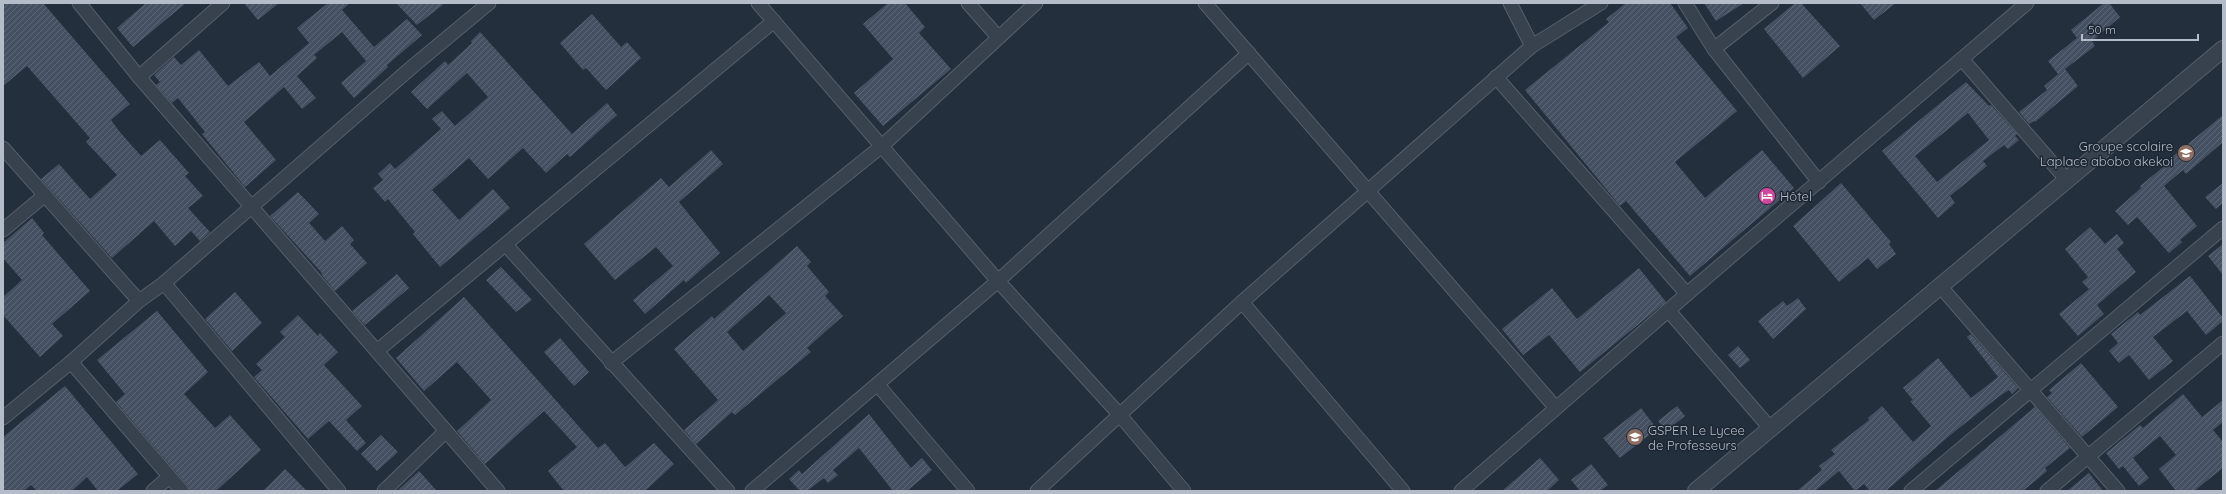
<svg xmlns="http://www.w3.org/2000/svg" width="2226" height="494" font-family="Quicksand,sans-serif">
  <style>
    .building { fill: url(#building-hatch); fill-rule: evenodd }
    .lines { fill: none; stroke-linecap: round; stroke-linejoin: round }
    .minor-casing { stroke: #565f6c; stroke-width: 15 }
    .tertiary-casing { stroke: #565f6c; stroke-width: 18 }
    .minor { stroke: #38414e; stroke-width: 13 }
    .tertiary { stroke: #38414e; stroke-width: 16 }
    .labels { text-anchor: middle; stroke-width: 3; stroke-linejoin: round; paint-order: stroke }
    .poi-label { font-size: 13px; fill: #b4bcc9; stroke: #1d2633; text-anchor: start }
  </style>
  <defs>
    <pattern id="building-hatch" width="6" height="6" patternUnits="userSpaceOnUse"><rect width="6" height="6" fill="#455162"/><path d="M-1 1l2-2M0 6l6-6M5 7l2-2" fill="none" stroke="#5d6877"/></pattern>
  </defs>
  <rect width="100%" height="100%" fill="#242f3e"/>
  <g class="building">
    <polygon points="3,3 43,3 130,104 111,120 119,131 141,156 160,140 189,173 185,176 203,196 188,208 210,232 200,241 191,231 175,246 154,221 112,258 41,179 59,164 90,199 117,175 86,142 90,138 27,66 3,86"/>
    <polygon points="146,3 186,3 133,47 117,28"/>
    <polygon points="244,3 279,3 258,20"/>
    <polygon points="328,3 350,3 342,10 374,47 407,19 422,35 387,65 388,67 354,98 341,83 366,61 342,32 314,55 317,58 297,76 316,98 302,109 284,87 244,122 276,160 245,187 202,134 205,132 178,98 172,103 156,85 160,82 154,75 174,57 181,65 199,50 228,86 259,62 270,76 309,43 297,28"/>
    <polygon points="396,3 445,3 417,25"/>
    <polygon points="888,3 905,3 925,27 919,33 951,69 883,126 854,93 893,59 863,24"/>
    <polygon points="1626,3 1670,3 1688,28 1676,37 1737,111 1675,162 1705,198 1762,150 1794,188 1690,276 1626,201 1620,206 1525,90 1609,22 1606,19"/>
    <polygon points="1704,3 1744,3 1716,21"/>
    <polygon points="1795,3 1801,3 1840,46 1803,78 1764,29"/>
    <polygon points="1860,3 1896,3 1874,20"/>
    <polygon points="2104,3 2109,3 2120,17 2092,41 2095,46 2065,69 2078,86 2035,122 2034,121 2029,124 2019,112 2047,90 2044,86 2058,74 2048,61 2077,38 2071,30"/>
    <polygon points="592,14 621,47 627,42 641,58 606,90 586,68 583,70 560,43"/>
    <polygon points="480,32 572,134 607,103 617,115 570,157 567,154 546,173 523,148 488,179 469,158 432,190 459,220 493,189 510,208 440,267 413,234 415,232 388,199 385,202 373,188 383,180 378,174 390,163 395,169 441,129 432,119 442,111 455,126 488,97 467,73 427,109 411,92 445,61 448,65 472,43 471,41"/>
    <path d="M1966,82l23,24 2,-1 26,29 -2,2 4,4 -11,9 -4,-4 -21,16 4,5 -37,30 5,7 -17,15 -56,-67zM1968,113l21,27 -52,42 -22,-26z"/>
    <polygon points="2223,115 2223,142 2186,174 2183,170 2164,186 2197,226 2180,240 2182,242 2169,253 2137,217 2128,225 2115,211 2141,188 2140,186 2173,159 2172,157"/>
    <polygon points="711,150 723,164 679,202 720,253 686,283 684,280 645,314 633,300 673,266 656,247 615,280 584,244 661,178 669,187"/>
    <polygon points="1841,183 1891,242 1889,244 1896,254 1877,269 1868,258 1839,282 1793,226"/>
    <polygon points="2223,183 2223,203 2216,209 2205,197"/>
    <polygon points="298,192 319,214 309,223 325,241 342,226 354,240 350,244 367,263 335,291 321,274 322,273 270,216"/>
    <polygon points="32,218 44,233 42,235 90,291 52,324 63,336 40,357 3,315 3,297 22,280 3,258 3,243"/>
    <polygon points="2090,227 2105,244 2117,234 2124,243 2117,249 2136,272 2097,305 2104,314 2078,336 2059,314 2089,289 2082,282 2088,277 2065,249"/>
    <polygon points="2223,244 2223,275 2208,256"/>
    <path d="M797,246l14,16 -4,4 22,26 -4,4 18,20 -36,32 4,4 -76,63 -3,-3 -36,32 -12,-14 34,-30 -44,-51 38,-33 2,3zM769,295l17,18 -43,38 -16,-19z"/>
    <polygon points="501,267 532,300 516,312 486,280"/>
    <polygon points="1639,268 1666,302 1580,372 1549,335 1523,355 1502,329 1552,288 1577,319"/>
    <polygon points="397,274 409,288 365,325 352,311"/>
    <polygon points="2190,276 2223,318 2223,321 2206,335 2187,311 2153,337 2173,361 2149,380 2129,355 2119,363 2109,351 2118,343 2111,334 2138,312 2140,315"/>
    <polygon points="235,292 262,323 232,351 205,319"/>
    <polygon points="464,297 598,448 605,443 625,467 654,443 674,464 645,491 564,491 548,471 577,447 544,411 485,464 457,431 491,400 457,362 424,391 396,358"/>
    <polygon points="1798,298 1806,309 1773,339 1758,321 1783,301 1787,306"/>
    <polygon points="157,311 208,372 184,394 215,428 230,415 261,450 216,491 190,491 188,486 116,402 125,394 97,360"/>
    <polygon points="298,315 318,336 320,333 338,352 324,365 362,406 346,420 366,443 357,451 329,421 308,439 254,377 262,370 256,364 285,337 280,332"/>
    <polygon points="1971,334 2018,388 2012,394 2009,390 2001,395 1949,436 1886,491 1870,491 1864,484 1855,491 1839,471 1815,491 1797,491 1822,470 1819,466 1835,454 1831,450 1869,420 1868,418 1882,406 1913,442 1931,426 1910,401 1913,400 1903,388 1938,358 1971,398 1998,377 1967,337"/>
    <polygon points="560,338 589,372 574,386 544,352"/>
    <polygon points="1738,346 1750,360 1740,368 1728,355"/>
    <polygon points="2081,363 2118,407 2082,437 2047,397 2052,393 2049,390"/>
    <polygon points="65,386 138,474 117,491 98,491 87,477 72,491 37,491 31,485 24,491 3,491 3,437"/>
    <polygon points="2183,394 2202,417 2223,400 2223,422 2213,430 2223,442 2223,468 2194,491 2176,491 2159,469 2176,455 2160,436 2133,458 2149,478 2139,486 2123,466 2119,469 2106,453 2140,425 2143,428"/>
    <polygon points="1677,406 1685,416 1666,431 1658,421"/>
    <polygon points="2035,407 2070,448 2045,468 2047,471 2023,491 1935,491"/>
    <polygon points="1641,408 1657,429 1620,458 1603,438"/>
    <polygon points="869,414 911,468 922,458 932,470 907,491 893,491 859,448 833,470 838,475 828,483 824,478 807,491 800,491 789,479 799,470 802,474"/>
    <polygon points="381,435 398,452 377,471 361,454"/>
    <polygon points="1540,458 1559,480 1547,491 1502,491"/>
    <polygon points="1591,464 1608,485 1600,491 1580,491 1571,480"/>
    <polygon points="285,469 307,491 263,491"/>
    <polygon points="419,471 437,491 397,491"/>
    <polygon points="2089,473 2103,491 2067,491"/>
  </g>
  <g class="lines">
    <g class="minor-casing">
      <g id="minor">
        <polyline points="79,3 139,77 498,491"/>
        <polyline points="758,3 998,281 1119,414 1184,491"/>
        <polyline points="968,3 998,37"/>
        <polyline points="1205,3 1556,408"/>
        <polyline points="1510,3 1532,46"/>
        <polyline points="1685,3 1714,49 1819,182"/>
        <polyline points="1714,49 1772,3"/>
        <polyline points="1962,59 2066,179"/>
        <polyline points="139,77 223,3"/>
        <polyline points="1496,77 1687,294"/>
        <polyline points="3,148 139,301"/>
        <polyline points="3,230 45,195"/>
        <polyline points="506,245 728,491"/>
        <polyline points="164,283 339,491"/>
        <polyline points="1940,286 2118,491"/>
        <polyline points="1242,302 1403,491"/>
        <polyline points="1668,310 1770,428"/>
        <polyline points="377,351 774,21"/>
        <polyline points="71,362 182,491"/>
        <polyline points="611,363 882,146 1036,3"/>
        <polyline points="878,385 968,491"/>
        <polyline points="3,418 71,362 139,301 164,283 412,67 489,3"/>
        <polyline points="153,491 169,477"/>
        <polyline points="384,491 446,431"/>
        <polyline points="752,491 998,281 1249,53"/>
        <polyline points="1037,491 1242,302 1532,46 1601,3"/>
        <polyline points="1461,491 1687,294 2027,3"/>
        <polyline points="1911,491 2223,228"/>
        <polyline points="2047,491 2223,343"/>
      </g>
    </g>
    <g class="tertiary-casing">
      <polyline id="tertiary" points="1696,491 2223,49"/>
    </g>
    <use href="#minor" class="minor"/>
    <use href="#tertiary" class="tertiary"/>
  </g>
  <defs>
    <g id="school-disc" transform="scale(0.9)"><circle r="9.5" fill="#8d6e63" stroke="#1d2633"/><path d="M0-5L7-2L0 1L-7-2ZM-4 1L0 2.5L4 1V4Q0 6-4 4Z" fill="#fff"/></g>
    <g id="hotel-disc" transform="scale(0.9)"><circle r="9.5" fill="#d1479c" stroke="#1d2633"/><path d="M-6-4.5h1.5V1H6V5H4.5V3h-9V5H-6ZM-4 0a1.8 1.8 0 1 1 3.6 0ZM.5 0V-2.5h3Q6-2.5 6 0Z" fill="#fff"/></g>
  </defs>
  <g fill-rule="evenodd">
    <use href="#school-disc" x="2186" y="153"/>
    <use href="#hotel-disc" x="1767" y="196"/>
    <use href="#school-disc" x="1635" y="437"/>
  </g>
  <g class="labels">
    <g class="poi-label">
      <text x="2173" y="151" text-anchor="end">Groupe scolaire<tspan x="2173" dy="15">Laplace abobo akekoi</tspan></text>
      <text x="1780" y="201">Hôtel</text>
      <text x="1648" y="435">GSPER Le Lycee<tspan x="1648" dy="15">de Professeurs</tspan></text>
    </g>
  </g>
  <rect width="2226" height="494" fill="none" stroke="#b4bcc9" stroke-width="8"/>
  <path d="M2082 34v6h116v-6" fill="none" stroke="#b4bcc9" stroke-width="2"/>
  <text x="2088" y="34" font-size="12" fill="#b4bcc9" stroke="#1d2633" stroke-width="3" paint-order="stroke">50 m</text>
</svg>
